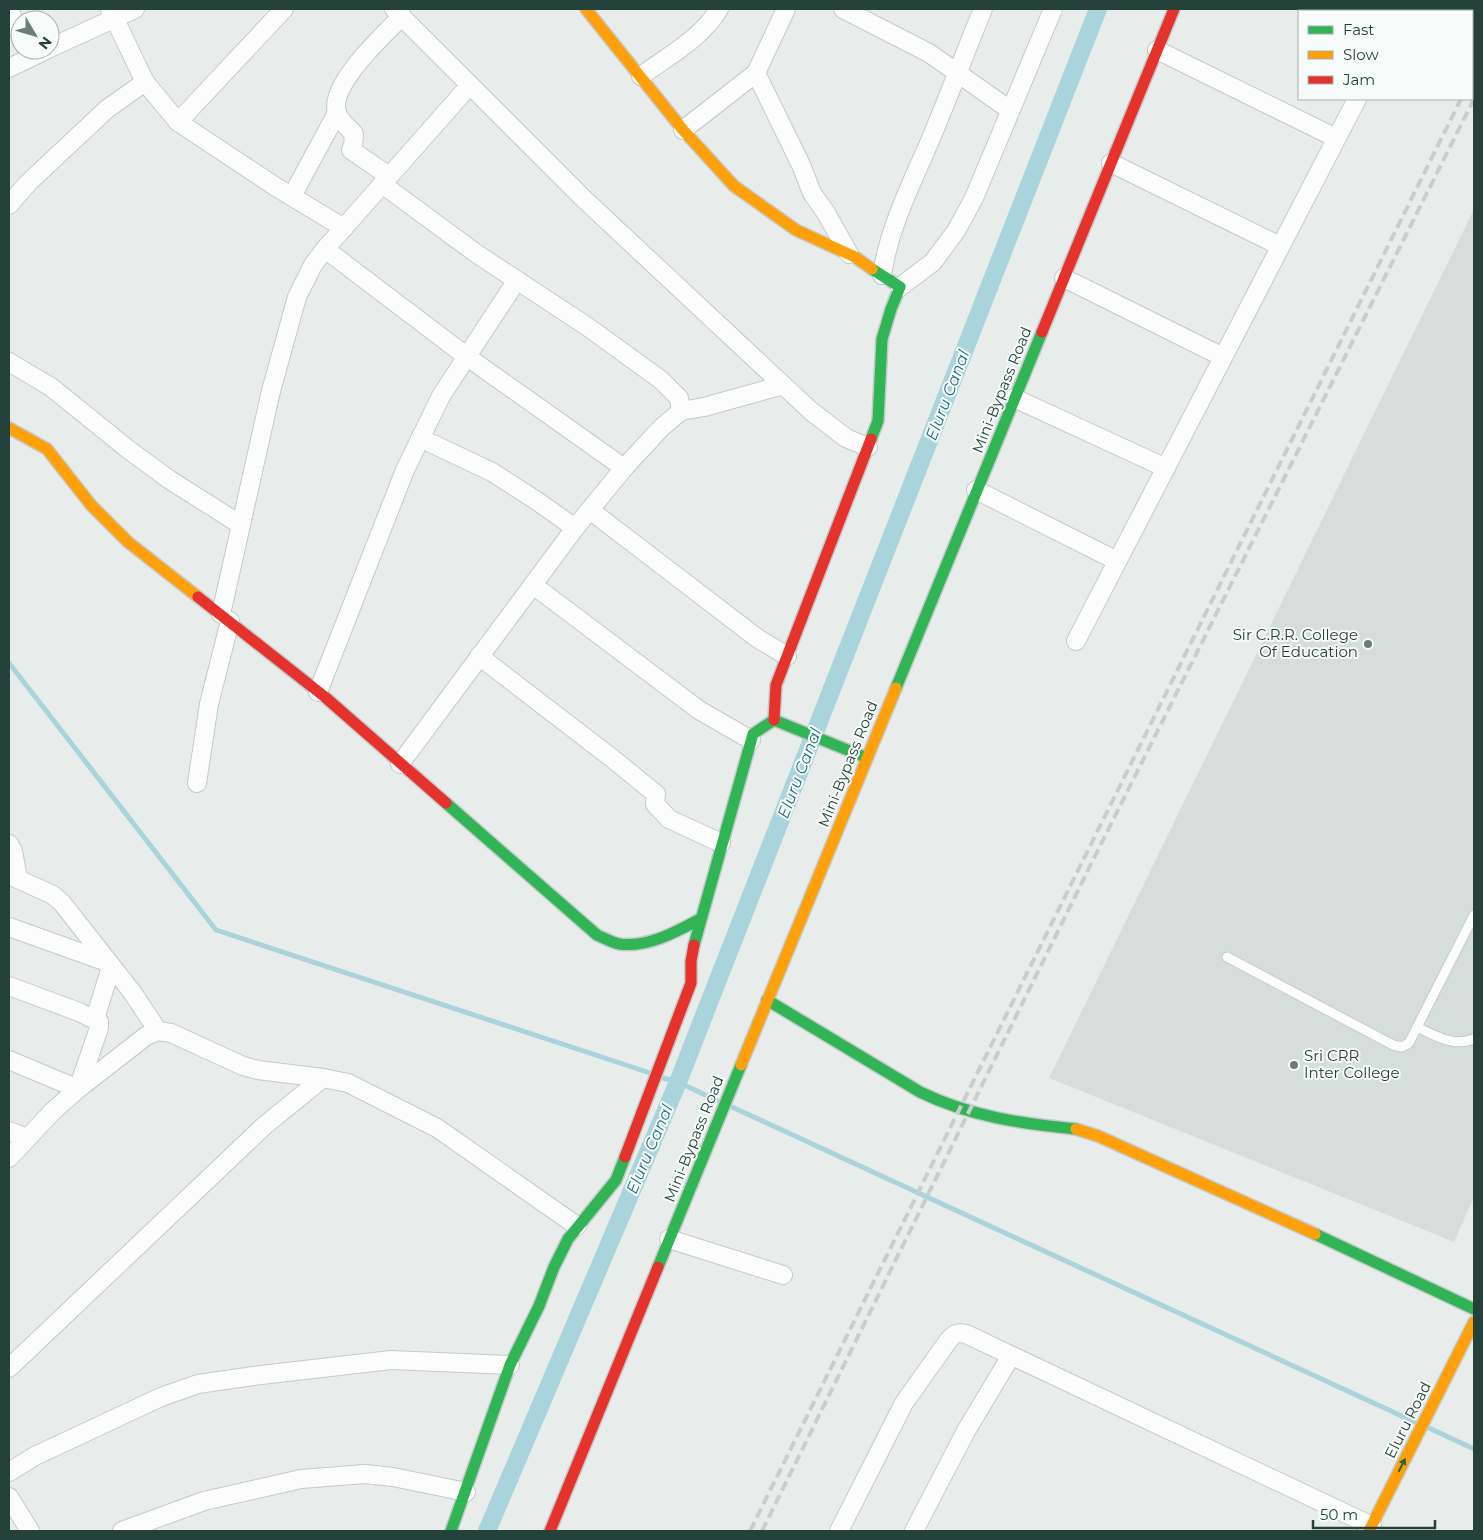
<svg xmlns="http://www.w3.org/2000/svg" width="1483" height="1540" font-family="Montserrat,sans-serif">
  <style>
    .built { fill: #d6dedb }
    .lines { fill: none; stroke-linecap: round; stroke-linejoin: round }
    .stream { stroke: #a9d4db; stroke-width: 5 }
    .canal { stroke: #a9d4db; stroke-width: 18 }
    .lane-casing { stroke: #c5cac8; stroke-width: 11 }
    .street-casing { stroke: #c5cac8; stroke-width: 20 }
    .fast-casing { stroke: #c3cbc8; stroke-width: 14 }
    .slow-casing { stroke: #c3cbc8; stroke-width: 14 }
    .jam-casing { stroke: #c3cbc8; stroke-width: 14 }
    .lane { stroke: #fcfcfc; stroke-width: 9 }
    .street { stroke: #fcfcfc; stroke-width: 18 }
    .fast { stroke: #30b455; stroke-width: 11 }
    .slow { stroke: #ff9f0a; stroke-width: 11 }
    .jam { stroke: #e5322d; stroke-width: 11 }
    .rail { stroke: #c9cdcc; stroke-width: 4; stroke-dasharray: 10 5; stroke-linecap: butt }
    .oneway { fill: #286442 }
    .poi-dot { fill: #697e78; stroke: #f7fbf9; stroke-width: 2 }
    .labels { text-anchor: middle; stroke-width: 4; stroke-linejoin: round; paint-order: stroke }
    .street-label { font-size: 15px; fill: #24423a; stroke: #f7fbf9 }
    .poi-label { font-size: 15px; fill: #24423a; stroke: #f7fbf9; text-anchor: end }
    .water-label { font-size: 16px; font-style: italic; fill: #1c6f80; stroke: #f7fbf9 }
  </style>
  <rect width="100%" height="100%" fill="#e8edeb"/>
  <polygon class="built" points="1474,209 1474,1197 1454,1242 1049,1078"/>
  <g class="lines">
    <g class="stream">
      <polyline points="9,663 216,930 650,1073"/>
      <polyline points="663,1078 678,1082 720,1102"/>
      <polyline points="732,1107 1417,1423"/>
      <polyline points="1429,1428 1474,1449"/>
    </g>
    <polyline class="canal" points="487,1531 678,1082 1098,9"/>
    <g class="lane-casing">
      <g id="lane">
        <polyline points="1227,957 1393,1045 1402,1047 1409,1043 1474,915"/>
        <path d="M1417,1027c19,9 36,20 57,12"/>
      </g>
    </g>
    <g class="street-casing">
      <g id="street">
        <polyline points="9,9 20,34"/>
        <polyline points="110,9 145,82 178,122 276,187 344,228"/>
        <polyline points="394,9 585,200 783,385 811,411 846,438 868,447"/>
        <polyline points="843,9 929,53 1010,110"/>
        <polyline points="1402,11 1403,9"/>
        <polyline points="50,48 135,9"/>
        <polyline points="1157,50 1336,138"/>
        <polyline points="9,68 46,50"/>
        <polyline points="756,73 801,165 812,193 826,213 849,254"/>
        <path d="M641,76c27,-20 61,-38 78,-67"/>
        <polyline points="178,122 284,9"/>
        <polyline points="683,130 756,73 786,9"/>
        <polyline points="1111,163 1280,246"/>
        <path d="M389,176l-38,-26 2,-4 1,-12c-5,-6 -15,-14 -17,-21 -9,-28 47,-78 65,-97"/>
        <polyline points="382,184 477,254 588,327 661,380 679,398 681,411"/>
        <polyline points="292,196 337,113"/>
        <polyline points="9,205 28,183 107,109 145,82"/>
        <polyline points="325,249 466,356 624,468"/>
        <path d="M882,275c7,-47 28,-88 47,-132 19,-45 36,-90 54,-134"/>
        <polyline points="1064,278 1223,357"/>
        <polyline points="900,287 933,262 956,231 974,198 1053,9"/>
        <polyline points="9,362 51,387 129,450 170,480 241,525"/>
        <polyline points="1014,398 1166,468"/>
        <polyline points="420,438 492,472 537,501 575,528"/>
        <polyline points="976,490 1117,561"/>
        <polyline points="590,510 757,638 787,656"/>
        <polyline points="533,585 699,710 751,740"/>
        <polyline points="221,614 271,391 297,297 313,265 325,249 470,85"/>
        <polyline points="1076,641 1357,99"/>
        <polyline points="479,656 613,759 656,794 655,804 669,819 721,843"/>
        <polyline points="318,692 405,470 441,396 517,280"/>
        <polyline points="400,764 575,528 624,468 661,428 681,411 704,407 783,385"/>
        <polyline points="197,783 209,704 230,621"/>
        <polyline points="9,844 13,851 18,879"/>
        <polyline points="9,875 53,895 62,903 132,992 158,1031"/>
        <polyline points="9,927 107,962"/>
        <polyline points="9,986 79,1012 99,1022 99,1028 78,1089"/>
        <polyline points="95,1019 111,967"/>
        <polyline points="9,1060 78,1089"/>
        <polyline points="9,1131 27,1138"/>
        <polyline points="9,1158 53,1111 78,1089 146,1036 158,1031 171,1033 243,1066 258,1070 323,1078 348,1083 437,1128 577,1226"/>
        <polyline points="669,1239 783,1275"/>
        <polyline points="9,1368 264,1126 323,1078"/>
        <polyline points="9,1472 35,1456 161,1397 198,1384 261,1375 391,1360 510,1365"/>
        <polyline points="9,1497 30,1531"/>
        <polyline points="122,1531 204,1501 301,1479 365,1474 393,1477 466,1492"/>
        <path d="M839,1531l65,-128 44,-62c6,-7 8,-9 18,-7l406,192"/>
        <polyline points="914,1531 966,1431 1011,1356"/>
      </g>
    </g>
    <g class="fast-casing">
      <g id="fast">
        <polyline points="871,439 878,421 882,339 891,309 900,287 872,269"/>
        <polyline points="896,688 1042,332"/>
        <polyline points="774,720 867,758"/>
        <path d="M446,803l151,132c7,3 14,7 22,9 28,4 57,-12 81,-25"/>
        <polyline points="694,945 753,734 774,720"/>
        <path d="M767,1000l153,92c49,24 102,32 156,37"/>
        <polyline points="1315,1234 1474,1309"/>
        <polyline points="658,1267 741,1065"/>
        <polyline points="451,1531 510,1365 539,1306 554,1267 568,1239 616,1180 625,1157"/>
      </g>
    </g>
    <g class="slow-casing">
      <g id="slow">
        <polyline points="586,9 683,130 734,186 796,230 855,257 872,269"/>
        <polyline points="9,428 47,449 91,505 128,542 198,597"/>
        <polyline points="741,1065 896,688"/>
        <polyline points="1076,1129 1098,1136 1315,1234"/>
        <polyline points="1369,1531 1474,1322"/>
      </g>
    </g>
    <g class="jam-casing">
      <g id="jam">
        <polyline points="1042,332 1174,9"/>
        <polyline points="198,597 325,697 446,803"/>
        <polyline points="774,720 776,685 871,439"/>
        <polyline points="625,1157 691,983 691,961 694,945"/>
        <polyline points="550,1531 658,1267"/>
      </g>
    </g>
    <use href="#lane" class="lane"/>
    <use href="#street" class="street"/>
    <use href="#fast" class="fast"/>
    <use href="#slow" class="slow"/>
    <use href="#jam" class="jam"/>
    <g class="rail">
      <polyline points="1472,78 1474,73"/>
      <polyline points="750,1531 1461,99"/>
      <polyline points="762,1531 1097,852 1474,99"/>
    </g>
  </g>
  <defs><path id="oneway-solid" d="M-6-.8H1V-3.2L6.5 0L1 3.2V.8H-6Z" transform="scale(1.25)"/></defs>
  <use class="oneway" href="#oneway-solid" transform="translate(1402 1465) rotate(-63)"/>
  <g class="poi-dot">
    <circle cx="1368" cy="644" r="5"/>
    <circle cx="1294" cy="1065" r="5"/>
  </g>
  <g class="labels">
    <g class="street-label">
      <text transform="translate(1002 390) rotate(-68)" y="5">Mini-Bypass Road</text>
      <text transform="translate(848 764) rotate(-68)" y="5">Mini-Bypass Road</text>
      <text transform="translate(694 1139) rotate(-68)" y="5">Mini-Bypass Road</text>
      <text transform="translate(1408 1420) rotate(-63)" y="5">Eluru Road</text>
    </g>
    <g class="poi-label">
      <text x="1358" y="640">Sir C.R.R. College<tspan x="1358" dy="17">Of Education</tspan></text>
      <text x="1304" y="1061" text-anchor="start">Sri CRR<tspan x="1304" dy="17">Inter College</tspan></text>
    </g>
    <g class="water-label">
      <text transform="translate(947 395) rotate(-69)" y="6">Eluru Canal</text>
      <text transform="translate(799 773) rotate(-69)" y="6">Eluru Canal</text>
      <text transform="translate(649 1149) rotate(-67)" y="6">Eluru Canal</text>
    </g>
  </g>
  <rect width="1483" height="1540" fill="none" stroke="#24423a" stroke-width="20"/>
  <rect x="1298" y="10" width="175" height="90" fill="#f7fbf9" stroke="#a3b1ad"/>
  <rect x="1308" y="26" width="25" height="8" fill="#30b455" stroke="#a3b1ad"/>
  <text x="1343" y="35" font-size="15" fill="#24423a">Fast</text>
  <rect x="1308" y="51" width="25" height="8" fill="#ff9f0a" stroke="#a3b1ad"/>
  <text x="1343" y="60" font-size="15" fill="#24423a">Slow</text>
  <rect x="1308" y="76" width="25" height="8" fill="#e5322d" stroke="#a3b1ad"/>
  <text x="1343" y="85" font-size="15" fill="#24423a">Jam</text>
  <g transform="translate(35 35) rotate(128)"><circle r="24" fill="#f7fbf9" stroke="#a3b1ad"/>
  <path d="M0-4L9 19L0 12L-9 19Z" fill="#697e78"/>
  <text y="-8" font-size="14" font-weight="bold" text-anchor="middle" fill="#24423a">N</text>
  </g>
  <path d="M1313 1520v8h122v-8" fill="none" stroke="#24423a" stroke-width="2.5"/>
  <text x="1320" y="1520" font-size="15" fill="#24423a" stroke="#f7fbf9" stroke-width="4" paint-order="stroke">50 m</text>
</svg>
